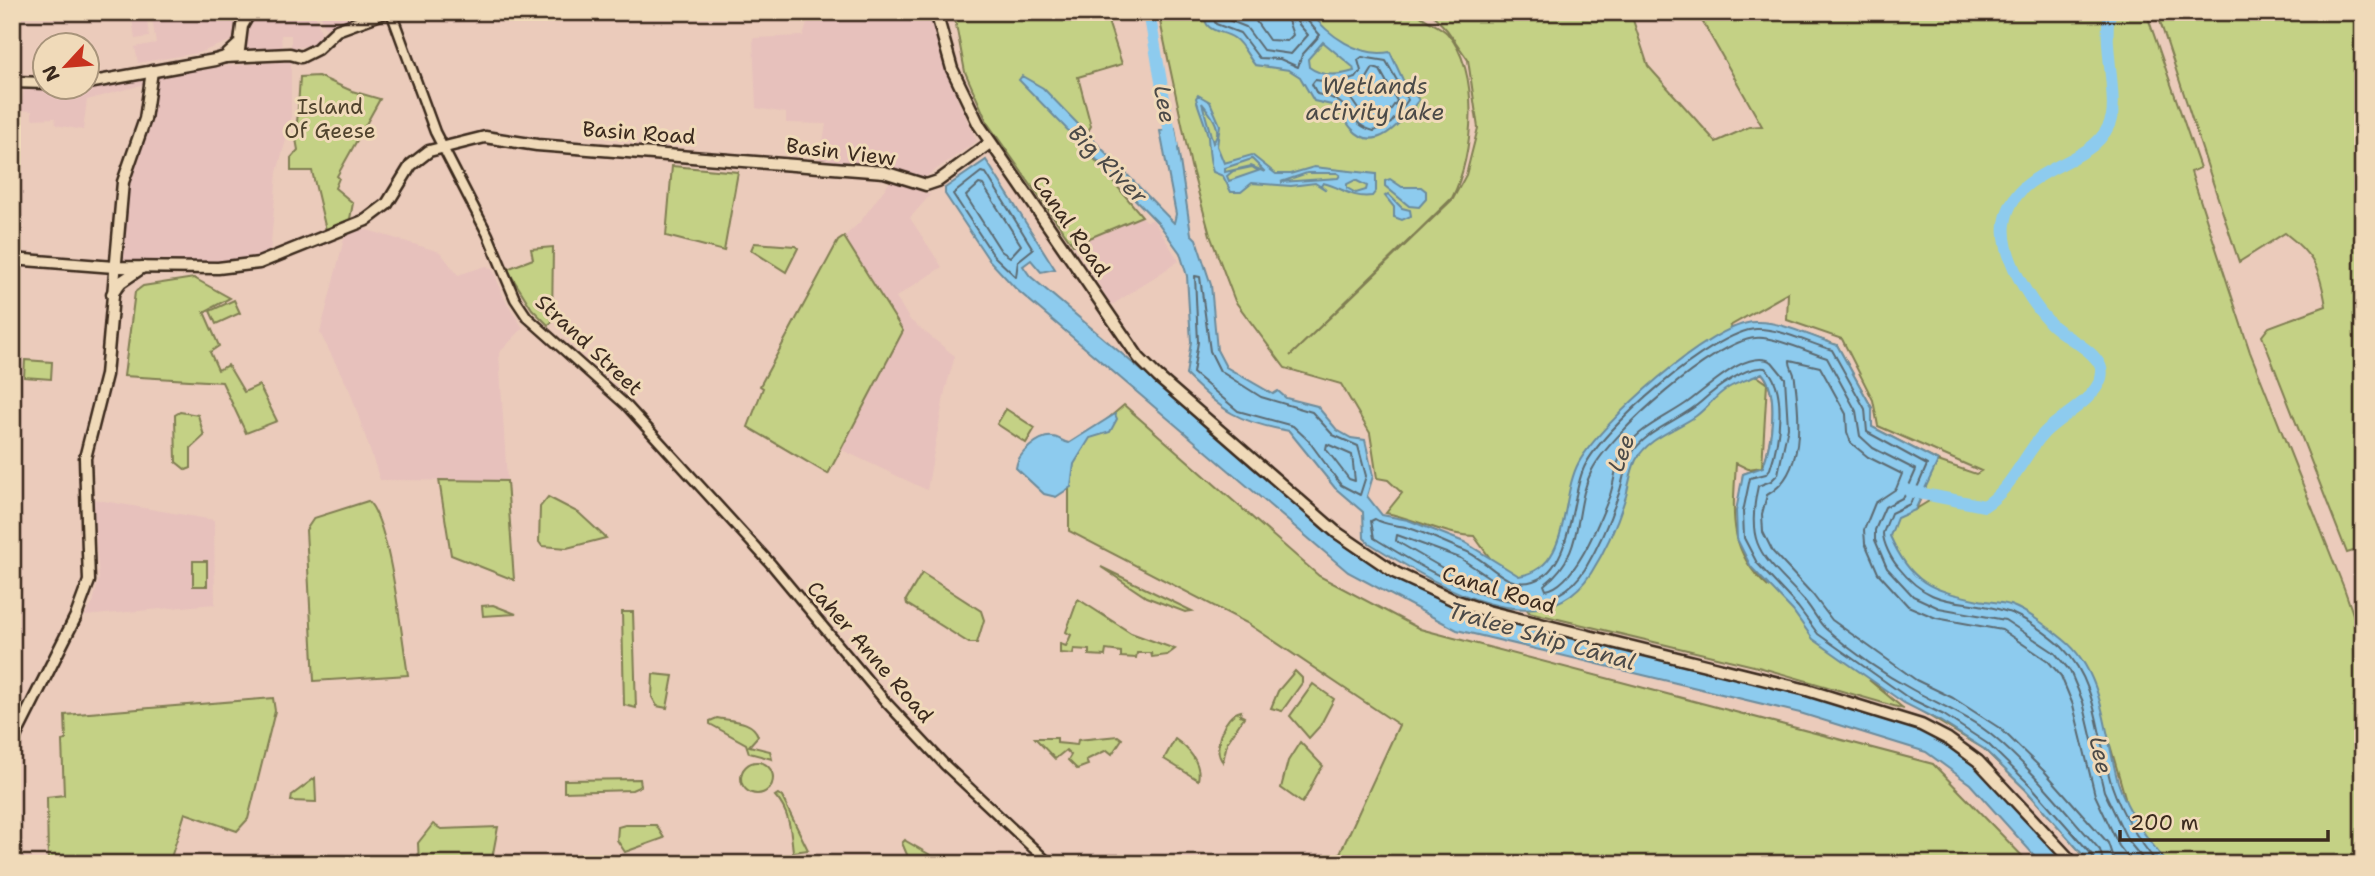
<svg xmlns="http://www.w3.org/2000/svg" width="2375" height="876" font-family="'Shantell Sans',sans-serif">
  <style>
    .built { fill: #e7c1bc }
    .green { fill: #c4d185; stroke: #807e52; stroke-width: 2; fill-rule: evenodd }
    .water { fill: #8dcbee; stroke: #6c8b9b; stroke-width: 2; fill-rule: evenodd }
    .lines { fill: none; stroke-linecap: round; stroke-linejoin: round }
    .shore { stroke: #5c6a71; stroke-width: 2 }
    .river { stroke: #8dcbee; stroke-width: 12 }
    .minor-casing { stroke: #3b2a1e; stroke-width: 13 }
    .major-casing { stroke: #3b2a1e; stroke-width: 15 }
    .minor { stroke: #f0dab9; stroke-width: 8 }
    .major { stroke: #f0dab9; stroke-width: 10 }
    .labels { text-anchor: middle; stroke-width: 6; stroke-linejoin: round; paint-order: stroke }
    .park-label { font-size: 21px; fill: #50432d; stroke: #f0dab9 }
    .street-label { font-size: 21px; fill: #3b2a1e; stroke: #f0dab9 }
    .water-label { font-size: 23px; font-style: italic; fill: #4b4a48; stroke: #f0dab9 }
  </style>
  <rect width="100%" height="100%" fill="#ebcbbb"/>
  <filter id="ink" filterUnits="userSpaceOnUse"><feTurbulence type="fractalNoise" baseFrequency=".0143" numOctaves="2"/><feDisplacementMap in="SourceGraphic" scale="14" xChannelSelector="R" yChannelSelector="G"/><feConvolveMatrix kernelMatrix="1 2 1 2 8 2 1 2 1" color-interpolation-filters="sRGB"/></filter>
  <g filter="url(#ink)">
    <g class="built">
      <polygon points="131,12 146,12 149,37 135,39"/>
      <polygon points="151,12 219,12 222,18 235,15 233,40 198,53 138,63 135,47 156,43"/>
      <polygon points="255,12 314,12 321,32 318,40 308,46 291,48 291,35 281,35 282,50 248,56 246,36"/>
      <polygon points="320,12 354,12 356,17 325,28"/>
      <polygon points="811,12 926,12 937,29 950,83 977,141 924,178 897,169 820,159 826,124 786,123 786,113 756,108 753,38 803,36"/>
      <polygon points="291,61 291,122 277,172 270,255 205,263 122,261 125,196 148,129 157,75 187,69"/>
      <polygon points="144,77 145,84 87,100 83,130 56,125 55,118 32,119 32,111 21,110 24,89 71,93"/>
      <polygon points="892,179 930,195 910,218 942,267 896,297 910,320 955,356 945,391 927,490 842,450 903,331 844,237 860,222"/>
      <polygon points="1142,216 1145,221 1153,220 1179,261 1112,305 1073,245"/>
      <polygon points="361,228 440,252 458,275 486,266 493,270 504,298 523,328 499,353 507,481 380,480 350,391 320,333 345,235"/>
      <polygon points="92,499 214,520 215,604 84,616 93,603 99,578"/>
    </g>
    <g class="green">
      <polygon points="957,12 1105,12 1122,64 1078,77 1091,126 1081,143 1142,216 1073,245 988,124 965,72 954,14"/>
      <path d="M1158,12h258c8,9 22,12 31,21 34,37 27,123 5,165l-162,158 163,-157 13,-24 12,-47 -10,-68 -21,-30 -17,-18h197l6,8 15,46 68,76 33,-15 13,-1 -65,-114h449l54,156 -9,4 59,180 94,236 19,55v221h-224l-12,-20 -8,-22 6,-25 -32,-111 -32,-23 -40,-18h-47l-67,-6 -54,-12 -19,-13 -15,-20 -9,-24 -4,-33v-30l12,-25 27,2 30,13 46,1 -5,11 26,-16 -125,-24c5,-31 5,-73 -8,-102 -5,-11 -18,-20 -27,-26 -15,-10 -29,-12 -45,-3l8,15c13,-4 28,-2 40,5 26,17 23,83 18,110 -5,25 -16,47 -16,73 1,18 7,39 13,56 5,13 16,24 27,32 70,51 186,7 243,72 39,43 10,113 33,163h-12l-65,-74 -42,-41 -115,-69 35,29 -142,-41 -233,-56 -55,-76c-30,-1 -58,-17 -88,-23l16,-20 -14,-13 -11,-2 -7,-45 -29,-49 -56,-16 -50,-67 -25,-66 -19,-69zM1788,293l-1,27 55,19 31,61 5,26 103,45 -5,3 -38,-13 -66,-34v-19l-35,-63c-39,-12 -64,-29 -105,-17l-2,-2zM1762,373c18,20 9,71 1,94l-20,7c-5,36 -13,58 7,91 5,8 13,15 18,22 -41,-37 -35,-74 -32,-124l12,6 14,-2 5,-84 -10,-7z"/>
      <path d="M2157,12h206v536l-16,5 -85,-217 7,-9 57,-21c-6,-36 -11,-50 -41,-73l-46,29z"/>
      <polygon points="318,76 352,91 380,99 337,176 339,178 335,188 353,203 350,219 326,230 312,171 291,171 291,158 298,150 296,139 300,77"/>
      <polygon points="672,166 738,172 724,251 666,236"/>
      <polygon points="844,237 903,331 828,474 748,427 763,388 760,386 838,241"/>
      <polygon points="754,243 795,246 798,248 786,272 751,250"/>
      <polygon points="553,247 552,322 548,325 532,309 507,269 533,259 531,249"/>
      <polygon points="194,278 230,298 204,312 219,346 210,352 218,370 228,365 244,392 259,385 277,421 246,433 222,382 124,376 135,292 143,286"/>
      <polygon points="234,300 240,313 216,324 210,311"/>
      <polygon points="25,360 52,362 51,379 24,377"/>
      <polygon points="1124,405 1319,576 1420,629 1933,764 2030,864 1335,864 1399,725 1247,623 1069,531 1069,452"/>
      <polygon points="1006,409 1035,428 1026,443 997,424"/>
      <polygon points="180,412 198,415 204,436 191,448 191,468 186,470 176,462 175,415"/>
      <polygon points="439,480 507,481 514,580 451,555"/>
      <polygon points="548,497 579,513 606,538 567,548 542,546 539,542 540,507"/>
      <path d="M368,501c22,20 34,140 40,174l-94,6 -8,-151 8,-12z"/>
      <rect x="193" y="561" width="14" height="25"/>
      <polygon points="1101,567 1192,611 1185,612 1146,597"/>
      <polygon points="922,573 981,611 984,620 977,643 969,643 907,604 906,600"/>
      <polygon points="1078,599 1131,633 1175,649 1167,655 1152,657 1151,653 1137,653 1136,658 1121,657 1121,652 1106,650 1105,656 1089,655 1089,650 1074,649 1073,654 1060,653 1060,644 1066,646 1071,635 1066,632"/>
      <polygon points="493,605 516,614 483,616 482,606"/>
      <polygon points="622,612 633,612 636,708 624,705"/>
      <polygon points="1295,671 1302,678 1302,683 1282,711 1271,708 1278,691"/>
      <polygon points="653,674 673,676 667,708 657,706 652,697"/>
      <polygon points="1313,684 1334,699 1320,726 1309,738 1290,716"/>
      <polygon points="273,698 275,711 248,819 237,831 185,813 169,864 48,864 47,797 64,795 62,741 66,740 65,715"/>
      <path d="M1241,711l-1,4 4,2 -17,26 -4,19c-12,-13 1,-48 18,-51z"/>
      <path d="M717,718c15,3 36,2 41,18l-9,10 21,5 2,8 -23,-6 -3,-9 -36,-20v-3z"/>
      <polygon points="1118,736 1122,739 1112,754 1107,750 1086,760 1088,765 1077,769 1068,760 1071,755 1066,750 1055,759 1035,738 1057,738 1057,743 1077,745 1078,740"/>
      <path d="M1175,739c13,9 27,24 23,41l-34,-21z"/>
      <path d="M1300,742l23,24c-12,15 -11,24 -21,37l-21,-15 7,-27z"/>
      <circle cx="757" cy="778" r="16"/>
      <polygon points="315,778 316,802 291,801 292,795"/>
      <polygon points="640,779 641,786 632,790 564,792 564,780"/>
      <path d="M778,794l4,3 26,53 -15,2c-2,-20 -3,-40 -18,-56z"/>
      <polygon points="433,824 441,829 498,827 491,864 419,864 418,843"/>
      <polygon points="625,825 656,825 664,838 625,852 617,840 618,827"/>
      <polygon points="905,840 906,841 946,864 911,864 902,843"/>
    </g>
    <g class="water">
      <path d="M1204,12h106c18,23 49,46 80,40l13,28 16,20c-14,17 -42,57 -67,29 -7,-7 -9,-16 -16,-23l-22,-5 -14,-24 -11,-7 -34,-5c-7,-8 -12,-21 -21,-27 -14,-9 -30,-4 -30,-26zM1323,42l30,25 1,4c-16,5 -32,6 -45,-4l-1,-8z"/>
      <polygon points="2193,12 2242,12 2242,13 2211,19"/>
      <path d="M1022,76l21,12 131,135 2,-9 -16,-83 15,-3 16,106 5,5 15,46 6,65 9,17 47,27 5,-3 8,7 31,8 20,24 14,8 14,2 8,36 -6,20 15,19 26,5 56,22 55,34c53,-8 40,-78 60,-114 22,-39 131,-139 176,-140 27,-1 56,15 82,23l35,63v19l66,34 -23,49 -18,8 -7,18c21,47 40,54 89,64 10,2 22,2 31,5 17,6 40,23 54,35 40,32 41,96 54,142 10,31 29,57 50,82h-77l-65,-74 -42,-41 -44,-28 -36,-18 -91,-64 -20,-28 -42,-44 -14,-28 -1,-28 7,-37 20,-7c8,-23 17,-75 -1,-94 -11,6 -24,9 -34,15 -12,7 -21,20 -32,28 -20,14 -47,21 -60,44 -5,10 -7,24 -10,36 -8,25 -21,55 -35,77 -52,80 -163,6 -222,-30l-5,-5 -1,-26 -28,-24 -46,-57c-51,-9 -66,-19 -103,-56l5,-33 -4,-66 -7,-23 -21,-29 -140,-144z"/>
      <path d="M1198,95l12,7 10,23 -3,21 7,17 28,-8 24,19h14l24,-7 62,7v17l-4,5c-21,3 -30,-9 -49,-13l-2,3 5,4 -11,-7 -24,3 -39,-3 -11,9h-10l-8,-16 -10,-4c-4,-12 -4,-23 -5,-35 -2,-13 -9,-26 -12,-39zM1202,103c9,12 22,26 11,40zM1252,159l13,13 -14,-6 -26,6v-4zM1252,167l6,4 -29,10 -2,-5 6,-5zM1307,173h30l3,2 -2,3 -57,4zM1355,180l12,6 -1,4 -10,3 -9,-5v-4z"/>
      <polygon points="986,160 1055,269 1041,272 1031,260 1023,266 1030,276 1363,558 1473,612 1794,692 1928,732 1973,760 2069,864 2042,864 1970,784 1926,752 1800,713 1457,630 1348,572 1016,289 989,260 945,194 945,188"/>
      <polygon points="1390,179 1402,187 1421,187 1426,191 1426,199 1419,207 1409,206 1385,186 1385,181"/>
      <polygon points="1388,194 1402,208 1410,210 1411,216 1402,220 1394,217 1394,207 1385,196"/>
      <path d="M1115,414l2,5 -7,13 -20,6 -16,26 -3,23 -15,10 -12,-3 -28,-26c1,-14 23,-33 37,-31 5,0 10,5 16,6z"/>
    </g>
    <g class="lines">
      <g class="shore">
        <polyline points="1210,12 1216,24 1240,33 1259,58 1280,59 1298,67 1302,55 1320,35 1306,19 1304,12"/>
        <polyline points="1219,12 1221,17 1246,27 1263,50 1291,54 1308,35 1297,22 1296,12"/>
        <polyline points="1239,12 1255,20 1269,40 1287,41 1293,35 1285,12"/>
        <path d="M1362,57l24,4 22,39 -17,23 -17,8c-30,-8 -17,-30 -57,-37l-5,-10 3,-4 23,3 18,-5 5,-7 -3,-11z"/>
        <polygon points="1373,68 1380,70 1397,101 1386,116 1374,122 1364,118 1347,93 1364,83"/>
        <polygon points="981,172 986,173 1033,249 1018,261 1016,277 994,256 953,194"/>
        <polygon points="979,184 983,185 1021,245 1010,257 1001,251 966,196"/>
        <polygon points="1195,276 1200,277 1210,351 1220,371 1261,397 1312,412 1333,435 1358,446 1366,476 1360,495 1341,485 1308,440 1293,426 1238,411 1193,373 1198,342"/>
        <polygon points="1327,444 1352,455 1355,481 1349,479 1326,449"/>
        <polygon points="1397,535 1460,558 1493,580 1493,584 1488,585 1446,570 1396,541"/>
        <path d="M2095,864l-1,-7 -63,-71 -43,-42 -44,-29 -37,-18 -89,-63 -20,-27 -41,-44 -13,-25 -1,-26 7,-34 16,-4 4,-5c9,-26 18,-82 -5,-101 -18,-3 -50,21 -63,33 -22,20 -56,28 -72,55 -6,11 -7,28 -12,40 -8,24 -20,51 -33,73 -47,75 -157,2 -211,-31l-3,-17 4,-2c11,7 22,5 34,9 19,6 36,15 54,22 24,8 41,40 70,31 39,-12 37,-80 50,-111 15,-39 131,-139 173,-141 24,-1 52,14 76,21l33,59 2,23 60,33 -17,39 -19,9 -8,20c0,10 8,26 15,34 36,45 63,29 110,45 16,5 41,23 54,35 37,36 35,93 50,139 10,29 27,55 46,78"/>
        <path d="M2104,864l-4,-14c-34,-38 -66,-79 -105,-112 -24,-21 -55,-33 -82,-48 -30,-16 -62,-39 -87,-61 -9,-8 -14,-21 -23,-30 -39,-43 -59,-50 -45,-113l13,-5 7,-7 10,-47 -3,-49 -13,-16c-26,-15 -67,29 -87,42 -22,15 -44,23 -60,45 -10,12 -10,32 -15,46 -10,25 -35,91 -64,95l-2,-5c43,-33 28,-75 48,-115 18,-36 123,-129 163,-132 19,-2 53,14 72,20l29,53 4,25 13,12 43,22 -12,27 -19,10 -10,23v10l12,28 26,28 26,12 66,12 50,33 15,18 13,31 21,89 24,50 19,23"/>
        <path d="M2115,864l-7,-21 -63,-71 -44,-43 -48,-31 -37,-18 -84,-60 -19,-25 -40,-43 -10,-20 -1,-18 5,-19c38,-21 33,-77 28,-115 0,-8 -6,-13 -5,-20l30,7 26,47 1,18 4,11 17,14 34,17 -6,15 -21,14 -11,27 1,13 13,30 30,33 28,12 66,12 46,31 13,15 12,29 22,90 24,51 14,18"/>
      </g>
      <g class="river">
        <polyline points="1149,12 1172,145"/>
        <path d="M1909,491l75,15c27,-16 39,-50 60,-73 16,-17 49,-31 57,-55 2,-7 0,-13 -5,-19 -11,-15 -33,-22 -46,-36 -21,-23 -49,-67 -45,-99 8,-63 95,-54 107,-108 5,-24 -12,-90 0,-104"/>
      </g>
      <g class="minor-casing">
        <polyline id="minor" points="391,12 435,132 488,235 515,299 527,317 627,406 771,564 885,701 945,765 1050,864"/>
      </g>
      <g class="major-casing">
        <g id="major">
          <polyline points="936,12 952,69 979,125 1139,358 1158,377 1336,532 1396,573 1454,600 1487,611 1807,690 1921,725 1948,739 1978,761 2074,864"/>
          <polyline points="239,50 242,26 250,12"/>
          <polyline points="225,57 290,54 301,57 317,49 337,30 386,12"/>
          <polyline points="12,82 46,83"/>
          <polyline points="88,83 215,60 225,57 238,45"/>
          <polyline points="12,259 114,267 218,268 259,263 366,220 387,204 411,165 429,151 485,137 537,145 884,172 926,185 938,181 990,143"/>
          <polyline points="112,294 121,282 143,267"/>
          <polyline points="12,743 76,616 89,581 85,458 106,375 123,182 145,119 152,71"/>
        </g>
      </g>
      <use href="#minor" class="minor"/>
      <use href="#major" class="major"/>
    </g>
  </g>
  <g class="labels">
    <g class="park-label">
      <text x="330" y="114">Island<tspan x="330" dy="24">Of Geese</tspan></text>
    </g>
    <g class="street-label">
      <text transform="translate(639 133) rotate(4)" y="7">Basin Road</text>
      <text transform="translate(841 152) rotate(7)" y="7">Basin View</text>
      <text transform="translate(1071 226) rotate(55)" y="7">Canal Road</text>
      <text transform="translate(589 345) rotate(43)" y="7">Strand Street</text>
      <text transform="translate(1499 590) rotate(17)" y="7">Canal Road</text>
      <text transform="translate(870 652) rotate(49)" y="7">Caher Anne Road</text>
    </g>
    <g class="water-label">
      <text x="1375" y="94">Wetlands<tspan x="1375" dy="26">activity lake</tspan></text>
      <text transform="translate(1165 104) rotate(80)" y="8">Lee</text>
      <text transform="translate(1108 164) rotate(45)" y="8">Big River</text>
      <text transform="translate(1621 453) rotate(-70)" y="8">Lee</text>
      <text transform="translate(1542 636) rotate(16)" y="8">Tralee Ship Canal</text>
      <text transform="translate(2101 755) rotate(78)" y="8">Lee</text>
    </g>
  </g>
  <rect width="2375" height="876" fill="none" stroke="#f0dab9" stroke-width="42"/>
  <rect x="21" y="21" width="2333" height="834" fill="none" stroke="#3b2a1e" stroke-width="2.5" filter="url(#ink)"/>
  <g transform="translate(66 66) rotate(244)"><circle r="33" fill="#f0dab9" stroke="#a8947b" stroke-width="2"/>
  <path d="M0-5L12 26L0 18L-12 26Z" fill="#c8321e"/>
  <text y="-10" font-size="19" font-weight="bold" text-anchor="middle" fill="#3b2a1e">N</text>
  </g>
  <path d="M2120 830v10h208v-10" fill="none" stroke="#3b2a1e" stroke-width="3.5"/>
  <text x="2130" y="830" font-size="21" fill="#3b2a1e" stroke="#f0dab9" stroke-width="5" paint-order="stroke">200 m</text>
</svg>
